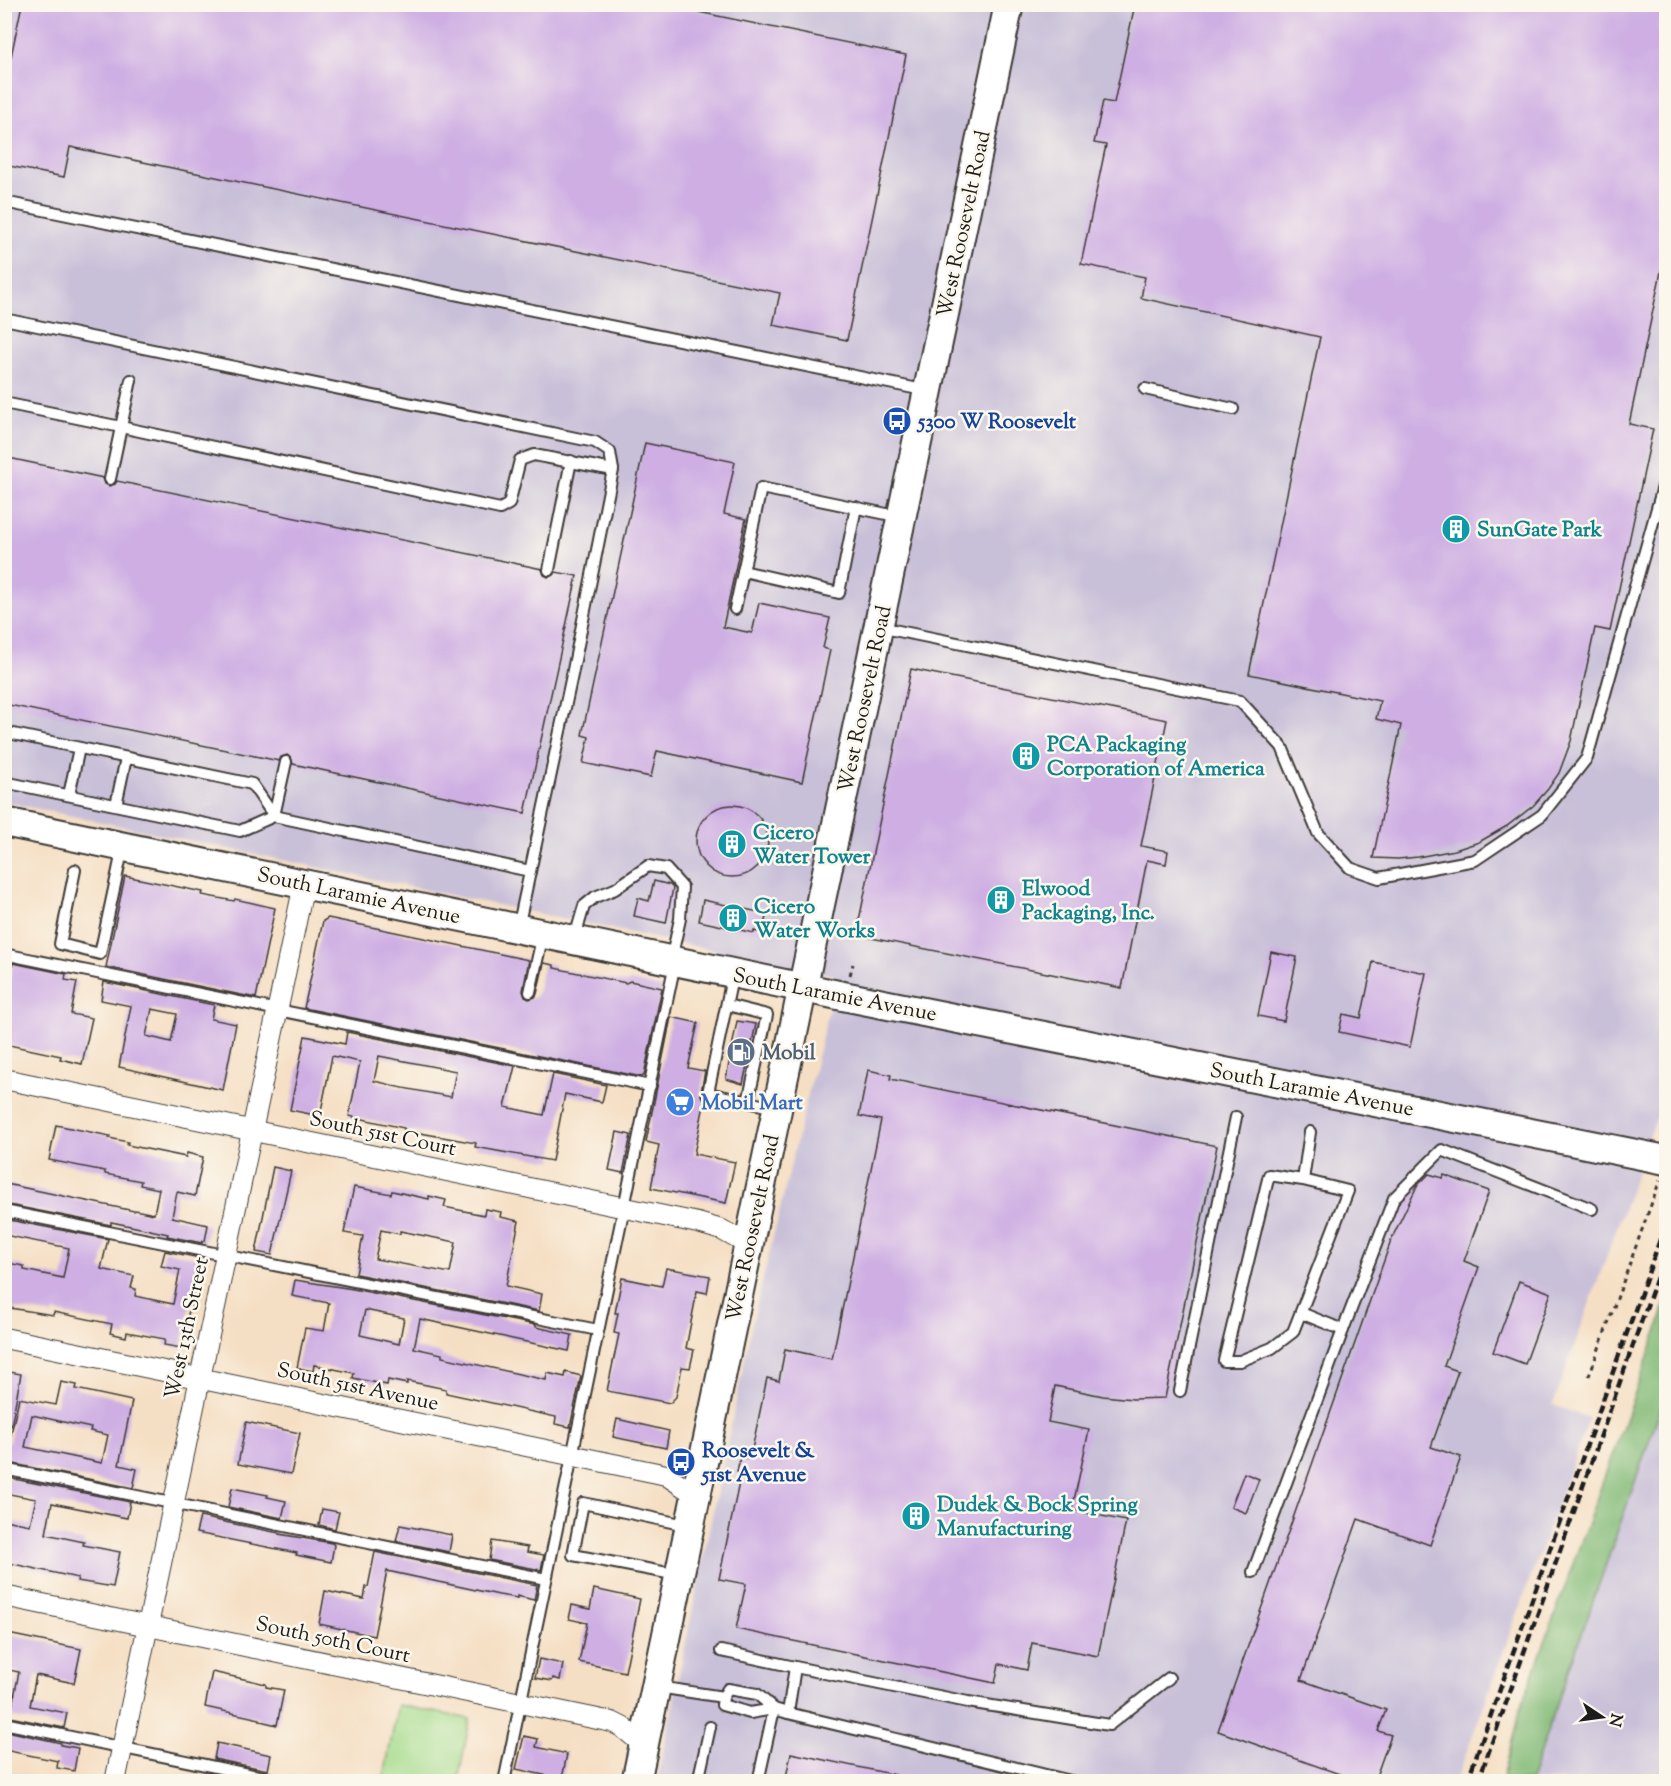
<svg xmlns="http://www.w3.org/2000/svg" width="1671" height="1786" font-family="'Sorts Mill Goudy',serif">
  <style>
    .industrial { fill: #c8bfd8 }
    .green { fill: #a5db8c; stroke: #607c54; stroke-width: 1.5 }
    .forest { fill: #84bb78; stroke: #506c4a; stroke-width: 1.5 }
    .building { fill: #ceaee3; fill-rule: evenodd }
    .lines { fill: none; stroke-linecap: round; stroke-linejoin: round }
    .lane-casing { stroke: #3d3935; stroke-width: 14 }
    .street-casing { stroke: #3d3935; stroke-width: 22 }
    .secondary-casing { stroke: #3d3935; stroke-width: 32 }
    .path { stroke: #3d3935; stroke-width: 3; stroke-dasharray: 4.5 4.5; stroke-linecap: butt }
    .lane { stroke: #fff; stroke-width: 10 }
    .street { stroke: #fff; stroke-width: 20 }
    .secondary { stroke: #fff; stroke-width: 28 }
    .rail { stroke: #1c1c1c; stroke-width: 4.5; stroke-dasharray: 9 4.5; stroke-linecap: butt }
    .labels { text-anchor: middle; stroke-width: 5; stroke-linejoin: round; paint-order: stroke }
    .street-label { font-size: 21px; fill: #1c1c1c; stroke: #fbf7ec }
    .transit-label { font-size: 21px; font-weight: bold; fill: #164399; stroke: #fbf7ec; text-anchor: start }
    .culture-label { font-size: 21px; font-weight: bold; fill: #0d838f; stroke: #fbf7ec; text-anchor: start }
    .service-label { font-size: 21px; font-weight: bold; fill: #4e5e75; stroke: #fbf7ec; text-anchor: start }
    .shop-label { font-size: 21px; font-weight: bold; fill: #366cbe; stroke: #fbf7ec; text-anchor: start }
  </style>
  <rect width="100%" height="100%" fill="#fbf7ec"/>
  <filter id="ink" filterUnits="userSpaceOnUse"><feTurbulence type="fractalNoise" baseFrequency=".0167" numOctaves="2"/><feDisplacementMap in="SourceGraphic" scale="12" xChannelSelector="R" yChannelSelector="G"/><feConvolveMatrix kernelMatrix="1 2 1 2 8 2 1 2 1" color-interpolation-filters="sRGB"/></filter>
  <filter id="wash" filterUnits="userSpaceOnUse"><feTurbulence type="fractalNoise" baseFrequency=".008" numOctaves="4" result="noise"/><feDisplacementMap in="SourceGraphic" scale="24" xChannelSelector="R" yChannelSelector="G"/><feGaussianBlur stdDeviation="1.35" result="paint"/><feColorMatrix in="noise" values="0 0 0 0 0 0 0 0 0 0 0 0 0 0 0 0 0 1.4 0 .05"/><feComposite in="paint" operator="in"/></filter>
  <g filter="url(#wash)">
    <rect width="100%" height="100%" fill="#f5dfc4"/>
    <g class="industrial">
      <polygon points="5,5 1666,5 1666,1091 1553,1405 1589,1418 1456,1781 657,1781 752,1324 837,976 5,802"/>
      <polygon points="1666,1393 1666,1781 1530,1781"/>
    </g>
    <polygon class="green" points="398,1705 470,1719 458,1781 383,1781"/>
    <polygon class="forest" points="1666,1300 1666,1393 1530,1781 1501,1781 1521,1708 1659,1326"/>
    <g id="blocks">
      <g class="building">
        <polygon points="22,4 660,4 906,55 847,340 773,325 780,293 70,147 64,177 4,165 4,90"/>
        <polygon points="1135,4 1666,4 1666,268 1662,267 1629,424 1653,429 1610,631 1595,628 1571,741 1559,773 1548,789 1533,806 1507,826 1479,842 1455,850 1418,857 1398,859 1373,858 1401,725 1376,719 1380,701 1249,674 1320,337 1141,298 1145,277 1081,264 1106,145 1094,143 1103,101 1114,103"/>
        <polygon points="645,443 735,462 724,514 746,519 723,627 752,633 759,603 830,618 823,648 830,650 802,782 657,751 651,777 583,763 589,737 582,735"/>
        <polygon points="4,457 103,478 105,484 109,486 115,484 117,481 542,569 544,575 548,577 554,575 556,572 577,576 525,813 293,764 291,757 287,755 281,757 279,761 4,704"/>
        <polygon points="911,669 1167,720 1141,846 1168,851 1166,864 1147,860 1122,988 856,935"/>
        <circle cx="732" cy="841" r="36"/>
        <polygon points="125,876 203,892 202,895 234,901 235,899 275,908 256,998 106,967"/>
        <polygon points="654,881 670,885 673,888 666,923 634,916 638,898 649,901"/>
        <polygon points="703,900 759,912 759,914 766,916 763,933 754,931 754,933 699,921"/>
        <polygon points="328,918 529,960 523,991 525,997 529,999 535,997 537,994 544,963 554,965 554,968 626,983 630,981 662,988 644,1075 642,1077 304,1008 323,921"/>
        <polygon points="1271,952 1297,957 1284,1021 1258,1016"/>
        <polygon points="1373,962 1426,973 1410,1047 1339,1032 1343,1014 1361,1018"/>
        <polygon points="13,963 66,974 65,980 77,982 71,1014 92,1018 82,1064 60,1059 61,1056 4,1044 4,1007"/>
        <path d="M104,982l110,23 -3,14 25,5 -13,66 -104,-23 12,-61 -30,-6zM152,1009l25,5 -6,28 -25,-6z"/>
        <polygon points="671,1017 698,1023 688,1068 705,1071 701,1092 701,1096 705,1100 694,1154 735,1162 726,1203 651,1188 659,1145 646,1142"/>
        <polygon points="737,1021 756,1024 743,1084 726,1079"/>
        <path d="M347,1032l168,34 -10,41 39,8 9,-41 53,11 -4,17 -37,-8 -13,67 -77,-14 1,-4 -72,-13v-2l-55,-12 11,-54 -28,-6 -12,60 -30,-6 15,-74 40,8zM379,1056l77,15 -5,26 -59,-11v-1l-18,-4z"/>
        <polygon points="868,1070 891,1075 890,1079 1217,1146 1165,1398 1133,1399 1103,1396 1055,1386 1048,1422 1089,1430 1072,1510 1126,1521 1098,1656 1032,1643 1027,1670 999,1664 995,1683 736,1629 746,1584 719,1579 741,1473 737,1472 740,1457 750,1459 767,1378 779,1381 785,1349 832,1359 881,1120 859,1116"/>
        <polygon points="56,1125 110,1136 109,1138 128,1142 127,1145 186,1157 187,1153 203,1157 195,1196 177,1192 172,1217 208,1225 205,1241 203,1241 202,1243 167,1236 168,1234 150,1230 111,1222 111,1225 4,1204 6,1184 134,1211 135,1210 154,1214 159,1189 140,1185 141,1181 105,1174 105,1171 49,1160"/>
        <polygon points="617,1132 631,1135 623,1173 609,1170"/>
        <polygon points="273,1167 291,1171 272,1255 256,1252"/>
        <polygon points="1429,1174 1443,1178 1444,1175 1489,1191 1464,1261 1479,1267 1444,1366 1458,1371 1431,1447 1461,1457 1430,1545 1358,1519 1301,1680 1386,1710 1378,1731 1391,1735 1374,1782 1362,1782 1218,1731 1392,1238 1417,1186"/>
        <path d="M354,1187l37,7 1,-3 37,8v-3l17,4 -2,7 40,8 1,-6 16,3 -1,5 19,4 -13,65 36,8 -3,17 -183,-37 7,-38 -19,-3zM381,1230l19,4v-3l56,11 -6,31 -75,-14z"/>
        <polygon points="4,1219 108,1239 101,1269 134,1276 131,1288 136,1289 135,1296 173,1304 180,1270 161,1266 165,1251 200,1258 181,1348 164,1345 165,1339 127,1332 126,1337 110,1333 112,1324 54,1312 53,1315 4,1307 4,1267 7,1267 8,1263 24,1266 24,1270 63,1278 69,1248 4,1235"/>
        <polygon points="666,1268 710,1276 707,1293 697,1291 686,1348 694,1350 690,1368 682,1367 676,1397 670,1403 607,1391 619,1334 614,1333 618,1313 615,1313 622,1278 662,1286"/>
        <path d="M295,1280l58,9 183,36v2l36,8 -3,16 -149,-32 -6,29 28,6v3l104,23 1,-7 18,4 1,-5 15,4 -11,51 -15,-3 1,-7 -110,-24v-4l-39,-8v3l-19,-4 -1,5 -34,-7 1,-5 -40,-8 -1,6 -16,-3 8,-40 19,3 5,-28 -37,-7zM365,1310l39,8 -5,26 -39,-9z"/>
        <polygon points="1519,1281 1551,1293 1525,1364 1493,1352"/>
        <polygon points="4,1371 21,1374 11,1426 4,1425"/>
        <path d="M61,1382l16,3 -1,4 56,12 -13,64 18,4 -4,19 -129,-26v-20l5,1 10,-45 37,7zM32,1415l59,13 -1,3 18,4 -6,28 -77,-16z"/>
        <polygon points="617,1419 669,1431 666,1448 613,1437"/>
        <polygon points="246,1422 300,1433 291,1474 238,1464"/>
        <polygon points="1244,1473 1259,1479 1246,1513 1231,1507"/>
        <polygon points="4,1477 130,1502 127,1518 52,1503 46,1534 84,1542 83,1545 120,1552 113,1587 77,1581 78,1578 4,1562 4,1520 30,1525 36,1499 4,1493"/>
        <polygon points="232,1488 268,1495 267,1497 286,1501 282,1518 228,1507"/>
        <polygon points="322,1509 339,1512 335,1529 319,1525"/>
        <polygon points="200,1517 279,1533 279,1534 332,1543 334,1545 331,1562 296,1555 297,1553 196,1533"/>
        <polygon points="400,1525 452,1535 449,1552 396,1541"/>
        <polygon points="492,1541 528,1547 527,1552 544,1555 541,1570 489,1560"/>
        <polygon points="375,1552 537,1585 534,1600 517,1596 517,1598 499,1595 387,1571 374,1636 319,1624 325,1591 364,1599 366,1587 368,1587"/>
        <polygon points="594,1589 640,1599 625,1672 579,1662 587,1623 569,1619 572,1605 590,1609"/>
        <polygon points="8,1634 81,1649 74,1683 36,1675 30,1706 67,1713 64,1728 10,1717 19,1672 4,1669 4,1648"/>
        <polygon points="539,1659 563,1664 560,1680 553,1678 552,1681 535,1678"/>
        <polygon points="212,1672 266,1684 266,1687 284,1690 277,1725 260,1721 260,1719 205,1707"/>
        <polygon points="7,1731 61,1743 61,1745 78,1748 74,1771 57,1768 58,1761 4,1750"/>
        <polygon points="524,1736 538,1739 536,1747 567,1754 562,1779 516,1769"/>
        <polygon points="217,1743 271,1755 268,1770 214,1759"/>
        <polygon points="791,1753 896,1775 896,1782 785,1782"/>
        <polygon points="210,1774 248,1782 209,1782"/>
      </g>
    </g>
  </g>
  <g filter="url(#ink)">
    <use href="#blocks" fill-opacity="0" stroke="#3d3935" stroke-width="1.5"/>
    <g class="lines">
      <g class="lane-casing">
        <g id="lane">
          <polyline points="4,202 928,391"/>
          <polyline points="4,319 595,442 610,452 613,470"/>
          <polyline points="1145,389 1233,409"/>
          <polyline points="4,403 121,427 500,509 509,504 520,460 534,455 613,470 572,675 518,928"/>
          <polyline points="110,479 131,380"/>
          <polyline points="549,570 571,461"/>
          <polyline points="743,571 839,593 856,507"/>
          <polyline points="735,609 761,488 901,517"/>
          <polyline points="879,627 1240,701 1282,747 1318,833 1350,868 1379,878 1475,860 1542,815 1587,758 1666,476"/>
          <polyline points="4,732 252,784 274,816 530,871"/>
          <polyline points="4,782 240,831 274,816 286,762"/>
          <polyline points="69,795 79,748"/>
          <polyline points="116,805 126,758"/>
          <polyline points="75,870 60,944 100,954 123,847"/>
          <polyline points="574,940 584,906 595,897 615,889 648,866 666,869 682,887 680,919 671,960"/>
          <polyline points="4,954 650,1086"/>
          <polyline points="733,973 708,1093 775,1108"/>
          <polyline points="530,992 543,934"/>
          <polyline points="727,1005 767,1015 748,1102"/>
          <polyline points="1303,1180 1348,1191 1293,1332 1272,1348 1240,1361 1224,1361 1269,1175 1303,1180 1310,1132"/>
          <polyline points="4,1211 598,1330"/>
          <polyline points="1343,1330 1394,1198 1442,1150 1592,1209"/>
          <polyline points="1180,1391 1236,1117"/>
          <polyline points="4,1469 546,1579"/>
          <polyline points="1253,1572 1343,1330 1301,1313"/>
          <polyline points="678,1575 573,1555 583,1503 690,1526"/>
          <polyline points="721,1651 795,1667 788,1713 774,1709 750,1713 722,1705 723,1697 728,1689 757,1694 774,1709"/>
          <polyline points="795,1667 968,1702 1109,1725 1169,1678"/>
          <polyline points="658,1687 723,1697"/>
          <polyline points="788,1713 1075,1782"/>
          <polyline points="4,1723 287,1782"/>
          <polyline points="504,1782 675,963"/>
          <polyline points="698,1782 710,1727"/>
          <polyline points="758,1782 774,1709"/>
        </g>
      </g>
      <g class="street-casing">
        <g id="street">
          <polyline points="4,1079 698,1223 722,1230 749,1245"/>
          <polyline points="4,1338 657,1473 666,1475 696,1495"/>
          <polyline points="4,1596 612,1722 622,1727 644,1745"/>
          <polyline points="115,1782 304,884"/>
        </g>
      </g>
      <g class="secondary-casing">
        <g id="secondary">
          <polyline points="4,822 843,996 1666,1160"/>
          <polyline points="636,1782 1009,4"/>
        </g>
      </g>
      <g class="path">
        <polyline points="850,975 853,964"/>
        <polyline points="1589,1376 1660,1180"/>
      </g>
      <use href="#lane" class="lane"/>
      <use href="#street" class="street"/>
      <use href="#secondary" class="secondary"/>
      <g class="rail">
        <polyline points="1467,1782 1666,1223"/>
        <polyline points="1478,1782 1666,1252"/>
      </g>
    </g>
  </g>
  <defs>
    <g id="bus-disc" transform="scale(1.5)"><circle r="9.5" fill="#1a4fb4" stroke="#fbf7ec"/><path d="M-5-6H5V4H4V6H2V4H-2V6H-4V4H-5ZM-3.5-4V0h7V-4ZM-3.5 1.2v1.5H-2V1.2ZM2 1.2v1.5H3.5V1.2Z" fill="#fff"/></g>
    <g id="building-disc" transform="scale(1.5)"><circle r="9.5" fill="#0f9aa8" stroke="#fbf7ec"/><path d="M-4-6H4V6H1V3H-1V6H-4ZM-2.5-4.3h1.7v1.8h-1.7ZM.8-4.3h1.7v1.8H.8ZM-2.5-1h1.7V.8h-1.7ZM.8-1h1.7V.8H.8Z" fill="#fff"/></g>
    <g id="fuel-disc" transform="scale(1.5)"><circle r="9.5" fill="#5c6f8a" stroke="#fbf7ec"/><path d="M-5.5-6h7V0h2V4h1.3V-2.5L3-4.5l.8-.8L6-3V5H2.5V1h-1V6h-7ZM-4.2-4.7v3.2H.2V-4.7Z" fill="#fff"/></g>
    <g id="supermarket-disc" transform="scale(1.5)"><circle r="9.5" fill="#3f7fe0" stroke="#fbf7ec"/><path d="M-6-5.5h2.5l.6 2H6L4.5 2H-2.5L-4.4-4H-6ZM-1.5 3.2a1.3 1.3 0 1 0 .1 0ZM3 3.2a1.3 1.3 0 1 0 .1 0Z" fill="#fff"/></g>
  </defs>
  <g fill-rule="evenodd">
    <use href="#bus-disc" x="897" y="421"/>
    <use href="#building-disc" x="1456" y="529"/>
    <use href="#building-disc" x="1026" y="756"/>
    <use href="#building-disc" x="732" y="844"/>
    <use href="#building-disc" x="1001" y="900"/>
    <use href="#building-disc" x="733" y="918"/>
    <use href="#fuel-disc" x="741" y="1052"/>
    <use href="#supermarket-disc" x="680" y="1102"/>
    <use href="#bus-disc" x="681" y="1462"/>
    <use href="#building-disc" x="916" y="1516"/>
  </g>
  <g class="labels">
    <g class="street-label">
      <text transform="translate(963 224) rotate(-78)" y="7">West Roosevelt Road</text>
      <text transform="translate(864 699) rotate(-78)" y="7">West Roosevelt Road</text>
      <text transform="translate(359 895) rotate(12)" y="7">South Laramie Avenue</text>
      <text transform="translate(835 994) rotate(11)" y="7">South Laramie Avenue</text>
      <text transform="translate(1312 1089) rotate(11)" y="7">South Laramie Avenue</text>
      <text transform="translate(383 1133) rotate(12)" y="7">South 51st Court</text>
      <text transform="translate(752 1228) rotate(-78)" y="7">West Roosevelt Road</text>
      <text transform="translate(186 1328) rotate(-78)" y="7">West 13th Street</text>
      <text transform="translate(358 1386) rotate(12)" y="7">South 51st Avenue</text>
      <text transform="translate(333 1639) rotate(12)" y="7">South 50th Court</text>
    </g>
    <g class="transit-label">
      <text x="918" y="428">5300 W Roosevelt</text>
      <text x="702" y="1457">Roosevelt &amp;<tspan x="702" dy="24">51st Avenue</tspan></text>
    </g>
    <g class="culture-label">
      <text x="1477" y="536">SunGate Park</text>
      <text x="1047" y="751">PCA Packaging<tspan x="1047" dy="24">Corporation of America</tspan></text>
      <text x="753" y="839">Cicero<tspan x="753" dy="24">Water Tower</tspan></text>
      <text x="1022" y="895">Elwood<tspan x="1022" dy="24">Packaging, Inc.</tspan></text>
      <text x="754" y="913">Cicero<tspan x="754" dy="24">Water Works</tspan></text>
      <text x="937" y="1511">Dudek &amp; Bock Spring<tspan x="937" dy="24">Manufacturing</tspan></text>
    </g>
    <g class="service-label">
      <text x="762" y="1059">Mobil</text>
    </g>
    <g class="shop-label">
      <text x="701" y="1109">Mobil Mart</text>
    </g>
  </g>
  <rect width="1671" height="1786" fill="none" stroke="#fbf7ec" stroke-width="24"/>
  <g transform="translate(1602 1717) rotate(103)" stroke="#fbf7ec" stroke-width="4.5" paint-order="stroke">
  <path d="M0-4.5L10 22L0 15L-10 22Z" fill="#1c1c1c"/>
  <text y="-9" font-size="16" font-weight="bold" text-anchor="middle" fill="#1c1c1c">N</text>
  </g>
</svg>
